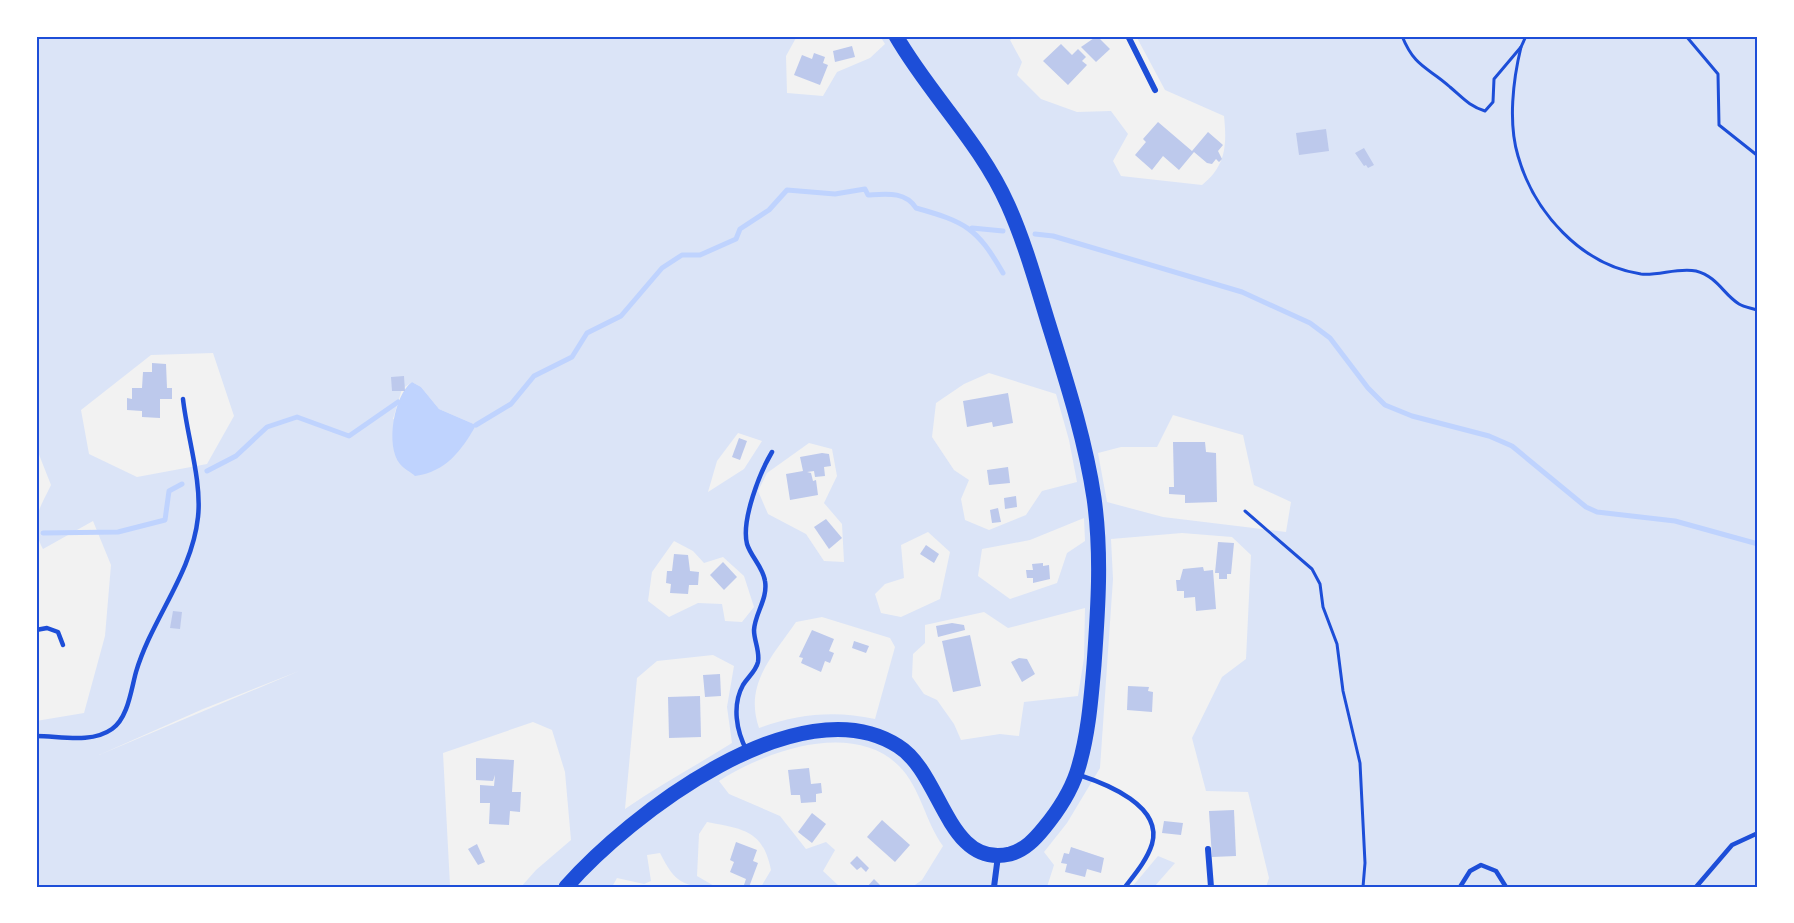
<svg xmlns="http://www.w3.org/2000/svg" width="1794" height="923" font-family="Barlow,sans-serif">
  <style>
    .green { fill: #dbe4f7; fill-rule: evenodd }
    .water { fill: #bfd3fe }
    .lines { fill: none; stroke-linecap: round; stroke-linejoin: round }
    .stream { stroke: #bfd3fe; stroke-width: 5 }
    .building { fill: #bdc9ec }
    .path { stroke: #1d4ed8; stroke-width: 3 }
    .service { stroke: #1d4ed8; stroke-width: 4.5 }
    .minor { stroke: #1d4ed8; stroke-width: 6 }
    .primary { stroke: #1d4ed8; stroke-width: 15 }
    .neatline { fill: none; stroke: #1d4ed8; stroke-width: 2 }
  </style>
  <rect width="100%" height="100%" fill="#f2f2f2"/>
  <g class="green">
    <path d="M36,36h761l-11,20 1,37 36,3 14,-24 33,-14 15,-14 -5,-8h135l-5,4 12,22 -5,13 24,24 36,13 34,-1 17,23 -15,27 8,15 81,9c24,-19 25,-40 22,-69l-59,-26 -29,-54h622v851h-492l3,-9 -21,-86 -42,-1 -14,-53 30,-61 24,-18 5,-104 -19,-18 -50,-4 -71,6 2,40 -13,189 -33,55 -23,29 10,13 -7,22h-135l10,-7 21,-34c-18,-24 -22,-58 -44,-80 -46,-46 -134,-15 -180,15l10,13 51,22 26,33 20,-7 9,8 -12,21 17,16h-79l10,-17c-8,-40 -28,-41 -64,-48l-8,12 -2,42 19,11c-33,0 -41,-4 -56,-34l-13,2 4,26 -7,3 -27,-6 -5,9h-91l15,-17 35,-30 -6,-68 -13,-42 -19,-8 -90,31 7,132 -11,2h-403v-166l48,-8 21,-77 6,-71 -18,-44 -50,28c-14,-27 -4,-39 8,-64l-15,-38zM213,353l21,63 -27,48 -70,13 -48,-23 -8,-44 70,-55zM989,373l67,21 13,46 8,42 -35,9 -16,24 -37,15 -24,-10 -4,-21 8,-19 -15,-10 -22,-33 4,-34 28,-19zM412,382l9,5 18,22 37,16 -83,-6 9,-30zM1173,415l70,20 11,50 37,17 -5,30 -123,-15 -56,-15 -9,-49 23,-6h36zM738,433l24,8 -18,28 -36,23 9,-31zM809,443l23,6 5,27 -13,27 18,21 2,38 -20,-1 -18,-27 -38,-20 -10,-23 9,-18zM1084,518l1,23 -18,12 -10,30 -47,16 -32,-23 4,-27 48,-9zM928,532l22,20 -10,47 -39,18 -20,-4 -6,-19 10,-10 19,-6 -3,-33zM674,541l19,10 11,12 19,-6 21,19 10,31 -12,15 -17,-1 -3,-17 -24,-1 -29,14 -21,-16 4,-29zM1085,608l-1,50 -6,38 -54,6 -5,34 -19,-2 -39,6 -7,-16 -17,-24 -13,-6 -12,-17 1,-23 12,-11v-18l59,-13 24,16zM822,617l68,21 5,9 -20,72c-40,-9 -78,-5 -116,9 -15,-44 13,-71 37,-106zM713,655l21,11 -7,41 5,36c-35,22 -72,42 -107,66l12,-131 20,-17zM299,671l-200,84 104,-46z"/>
    <polygon points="1158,856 1175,863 1154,887 1132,887"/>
  </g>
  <path class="water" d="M412,382l9,5 18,22 37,16c-14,25 -30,47 -61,51 -4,-4 -11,-7 -15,-12 -15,-18 -6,-69 12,-82z"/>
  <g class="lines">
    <g class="stream">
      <polyline points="972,228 1003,231"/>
      <polyline points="1035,234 1053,236 1242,292 1310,323 1330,338 1368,388 1385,405 1412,416 1489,436 1512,446 1586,507 1597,512 1675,521 1758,544"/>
      <path d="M476,425l35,-21 23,-28 38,-19 15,-24 34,-17 41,-48 20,-13h18l36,-16 4,-10 29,-19 18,-20 48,4 30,-5 3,6c18,-1 37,-4 48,13 50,14 61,20 87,65"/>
      <polyline points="207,471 236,456 267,427 297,417 349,436 398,402"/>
      <polyline points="43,533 118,532 165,520 169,491 182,484"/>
    </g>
  </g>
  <g class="building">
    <polygon points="1097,36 1110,49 1096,62 1081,47"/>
    <polygon points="1061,44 1072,55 1078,49 1086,57 1082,61 1087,65 1068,85 1043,61"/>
    <polygon points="852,46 855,57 835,62 833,51"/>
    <polygon points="814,53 825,57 823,63 828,65 820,85 794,75 802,55 812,59"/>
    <polygon points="1158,122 1192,151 1208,132 1223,145 1218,151 1222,159 1219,162 1216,159 1212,164 1207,163 1194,152 1179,170 1163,156 1152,170 1135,155 1146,142 1143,139"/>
    <polygon points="1326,129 1329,151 1299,155 1296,133"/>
    <polygon points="1364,148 1374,165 1368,168 1366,165 1364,166 1355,153"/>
    <polygon points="152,363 166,364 167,388 172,388 172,399 160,399 160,418 142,417 142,411 127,410 127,398 132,399 132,388 142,388 143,372 152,372"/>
    <polygon points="404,376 405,391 392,391 391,377"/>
    <polygon points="1008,393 1013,423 993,427 992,422 967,427 963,401"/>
    <polygon points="739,438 747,441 740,460 732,457"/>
    <polygon points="1173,442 1205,442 1206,452 1216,453 1217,502 1185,503 1185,495 1169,494 1169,487 1174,487"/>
    <polygon points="822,453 829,454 831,466 824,467 825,476 815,477 814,471 807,472 811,473 813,481 816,480 818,495 790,500 786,474 803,471 800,457"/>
    <polygon points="1008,467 1010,483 989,485 987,470"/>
    <polygon points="1016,496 1017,507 1005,509 1004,498"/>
    <polygon points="998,508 1001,522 992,523 990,510"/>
    <polygon points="826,519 842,538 829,549 814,527"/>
    <polygon points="1218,542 1234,543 1231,574 1227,574 1227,579 1219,579 1219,573 1215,573"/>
    <polygon points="926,545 939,554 934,563 920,554"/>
    <polygon points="674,554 688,555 690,571 699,572 698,585 689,585 688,594 670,593 671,584 666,583 667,571 672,571"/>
    <polygon points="723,562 737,577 724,590 710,575"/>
    <polygon points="1043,563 1043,566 1049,565 1050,579 1033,583 1033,578 1027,578 1026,570 1033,570 1032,564"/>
    <polygon points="1203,567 1204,571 1213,570 1216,609 1196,611 1195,597 1184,598 1184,591 1177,591 1176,580 1180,580 1183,569"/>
    <polygon points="173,611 182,612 180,629 170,628"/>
    <polygon points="952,623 964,625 965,630 938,637 936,626"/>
    <polygon points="812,630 834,639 829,651 834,653 830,663 825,661 821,672 801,663 803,658 799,657"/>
    <polygon points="970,635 981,686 953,692 942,641"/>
    <polygon points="854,641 869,646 866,653 852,648"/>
    <polygon points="1019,658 1027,659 1035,674 1022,682 1011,662"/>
    <polygon points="720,674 721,696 705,697 703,675"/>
    <polygon points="1128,686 1149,687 1148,691 1153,692 1152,712 1127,710"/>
    <polygon points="700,696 701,737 669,738 668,697"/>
    <polygon points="476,758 514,760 512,792 521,792 520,812 510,811 509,825 489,824 490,803 480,803 480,785 494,786 495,775 493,781 476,780"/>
    <polygon points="809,768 811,784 821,783 822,793 816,794 816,802 801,803 800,795 791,795 788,770"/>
    <polygon points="1234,810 1236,856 1212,857 1209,811"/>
    <polygon points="812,813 826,824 812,843 798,832"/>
    <polygon points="882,820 910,845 895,862 867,837"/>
    <polygon points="1164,821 1183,823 1181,835 1162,833"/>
    <polygon points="736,842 757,850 753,861 758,863 749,887 744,885 746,879 730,872 734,862 730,860"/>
    <polygon points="477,844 485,862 478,865 468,849"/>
    <polygon points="1071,847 1104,858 1101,873 1087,869 1085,877 1065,872 1067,864 1061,863 1064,853 1069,854"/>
    <polygon points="857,856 869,868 866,872 861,867 857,870 850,863"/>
    <polygon points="874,879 882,887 867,887"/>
  </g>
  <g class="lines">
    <g class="path">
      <path d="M1402,36c13,32 26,31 48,51 13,11 19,19 35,24l8,-9 1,-23 27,-32 5,-11"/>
      <polyline points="1686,36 1718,74 1719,125 1758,156"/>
      <path d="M1521,47c-8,33 -13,76 -3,109 16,56 63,109 123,118 17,2 38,-7 55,-3 22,6 27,23 43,33 5,3 12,4 18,6l1,-12"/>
      <polyline points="1758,177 1758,178"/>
      <polyline points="1245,511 1312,569 1320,584 1323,607 1337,644 1343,691 1360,763 1365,863 1363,887"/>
    </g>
    <g class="service">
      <polyline points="36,630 47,628 58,632 63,645"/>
      <path d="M36,736c24,0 55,8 76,-7 16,-11 19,-39 24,-57 16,-54 56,-98 62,-155 4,-36 -11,-81 -15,-118"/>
      <path d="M747,751c-11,-20 -15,-46 -4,-66 5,-8 13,-14 15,-23 2,-11 -4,-21 -4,-32 1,-17 14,-31 11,-49 -2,-14 -14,-24 -18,-37 -6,-24 13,-72 25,-92"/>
      <path d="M1079,775c28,9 84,31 73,69 -5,16 -17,30 -27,43"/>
      <polyline points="1460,887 1470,871 1481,865 1496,871 1506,887"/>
      <polyline points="1696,887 1732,845 1758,833"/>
    </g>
    <g class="minor">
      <polyline points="1128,36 1155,90"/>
      <polyline points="1208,849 1211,887"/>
      <polyline points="994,887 998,856"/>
    </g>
    <path class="primary" d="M566,887c63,-72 234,-204 332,-141 44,27 49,123 112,108 15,-4 25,-15 34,-26 14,-17 26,-35 33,-56 11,-34 14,-72 17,-107 4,-56 8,-111 0,-167 -9,-60 -28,-118 -46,-176 -12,-39 -23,-79 -40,-117 -28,-63 -78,-110 -112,-169"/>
  </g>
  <rect width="1794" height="923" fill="none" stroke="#ffffff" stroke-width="75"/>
  <rect x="38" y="38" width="1718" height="848" class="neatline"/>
</svg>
